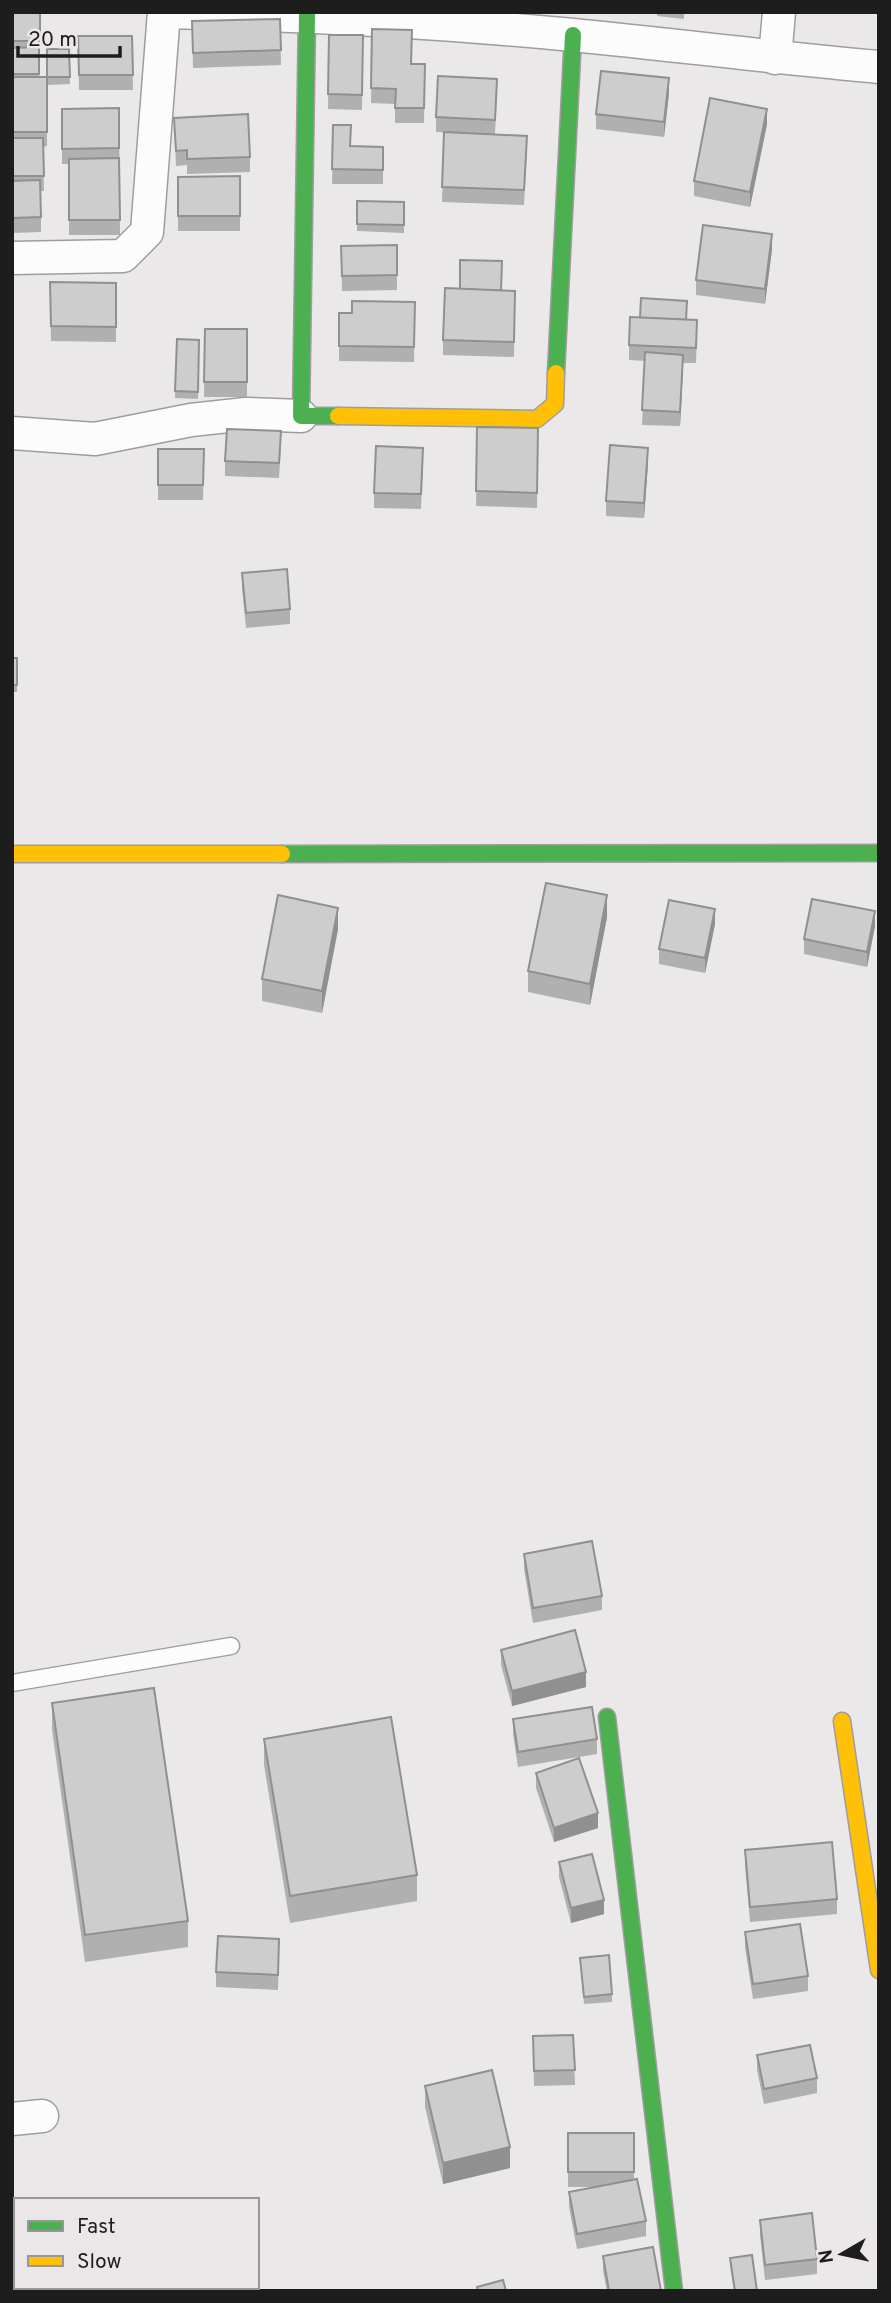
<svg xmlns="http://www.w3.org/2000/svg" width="891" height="2303" font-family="Overpass,sans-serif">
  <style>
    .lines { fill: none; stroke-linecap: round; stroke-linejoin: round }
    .lane-casing { stroke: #9f9d9e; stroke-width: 19 }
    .street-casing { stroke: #9f9d9e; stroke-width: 35 }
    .fast-casing { stroke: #9f9d9e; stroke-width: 19 }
    .slow-casing { stroke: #9f9d9e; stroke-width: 19 }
    .lane { stroke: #fcfcfc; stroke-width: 16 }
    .street { stroke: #fcfcfc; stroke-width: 32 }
    .fast { stroke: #4caf50; stroke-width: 16 }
    .slow { stroke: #ffc107; stroke-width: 16 }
    .wall { fill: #b1b0b1 }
    .shaded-wall { fill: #909090 }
    .building { fill: #cecdce; stroke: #909090; stroke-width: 2 }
  </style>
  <rect width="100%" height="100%" fill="#eae8e9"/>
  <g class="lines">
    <g class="lane-casing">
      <polyline id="lane" points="12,1683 231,1646"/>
    </g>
    <g class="street-casing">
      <g id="street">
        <path d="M166,12c136,3 272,10 407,23 102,10 204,23 306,32"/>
        <polyline points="775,58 779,12"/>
        <polyline points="12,258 123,256 147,232 164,12"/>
        <polyline points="12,433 95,439 191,420 246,414 301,416"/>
        <polyline points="12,2119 42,2116"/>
      </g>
    </g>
    <g class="fast-casing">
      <g id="fast">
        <polyline points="307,15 301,416 338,416"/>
        <polyline points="556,373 573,35"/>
        <polyline points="282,854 879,853"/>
        <polyline points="607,1717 674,2291"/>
      </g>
    </g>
    <g class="slow-casing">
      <g id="slow">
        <polyline points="338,416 537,419 555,404 556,373"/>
        <polyline points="12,854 282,854"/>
        <polyline points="842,1721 879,1970"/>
      </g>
    </g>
    <use href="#lane" class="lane"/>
    <use href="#street" class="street"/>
    <use href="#fast" class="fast"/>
    <use href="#slow" class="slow"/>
  </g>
  <g class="wall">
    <polygon points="12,12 40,12 39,77 47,132 47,146 43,147 44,191 41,191 41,232 12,233"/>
    <polygon points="657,12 684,12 684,19 657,16"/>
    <polygon points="280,19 281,65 193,68 192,21"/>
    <polygon points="372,29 412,64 425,64 424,123 395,123 395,104 371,103"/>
    <polygon points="329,35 363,35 362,110 328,109"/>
    <polygon points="78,36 132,36 133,90 79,90"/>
    <polygon points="47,49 69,49 70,84 47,85"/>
    <polygon points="669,93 664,137 596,129 596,114"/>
    <polygon points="497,94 495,134 527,150 524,205 442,202 444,132 465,133 436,132 436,117"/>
    <polygon points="119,108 120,235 69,235 69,164 62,164 62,109"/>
    <polygon points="174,118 250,157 250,172 187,174 187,165 176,166"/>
    <polygon points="767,124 750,207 694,196 694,181"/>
    <polygon points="333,125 350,146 383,147 383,184 332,184"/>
    <polygon points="240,176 240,231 178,231 178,177"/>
    <polygon points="357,201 404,202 404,233 357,231"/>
    <polygon points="397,245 397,290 342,291 341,246"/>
    <polygon points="772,249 765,304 696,295 696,280"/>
    <polygon points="50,282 116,283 116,342 51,341"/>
    <polygon points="515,291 514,357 443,355 443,340"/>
    <polygon points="415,302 414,362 339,361 339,313 352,313"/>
    <polygon points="686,320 697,335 696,363 683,363 680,426 642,425 645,361 629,360 629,345"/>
    <polygon points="205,329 247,329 247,397 204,397"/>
    <polygon points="177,339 199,340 198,399 175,398"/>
    <polygon points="477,427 538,428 537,508 476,506"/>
    <polygon points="281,446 279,478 225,476 225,461"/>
    <polygon points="158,449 204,449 203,500 158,500"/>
    <polygon points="423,463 421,509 374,508 374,493"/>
    <polygon points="648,463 644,518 606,516 606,501"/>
    <polygon points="242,573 290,609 290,624 246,628 242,588"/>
    <rect x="12" y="658" width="5" height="34"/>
    <polygon points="607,917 590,1005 528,992 528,971"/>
    <polygon points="715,924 705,973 659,964 659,949"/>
    <polygon points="875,926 867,967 804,954 804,939"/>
    <polygon points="338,929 322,1013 262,1001 262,979"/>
    <polygon points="524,1554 602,1596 602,1610 533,1623 524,1569"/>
    <polygon points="501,1650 586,1687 512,1706 501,1665"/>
    <polygon points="52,1703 188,1921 188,1947 85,1962 52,1730"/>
    <polygon points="513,1719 597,1739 597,1754 518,1767 513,1734"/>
    <polygon points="264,1739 417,1875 417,1901 290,1923 264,1765"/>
    <polygon points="536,1773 598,1828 554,1842 536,1788"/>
    <polygon points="745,1850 837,1899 837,1914 750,1922 745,1865"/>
    <polygon points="559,1862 604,1914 571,1923 559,1877"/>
    <polygon points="745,1932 808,1976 808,1991 753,1999 745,1947"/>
    <polygon points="279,1953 278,1990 216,1987 216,1972"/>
    <polygon points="580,1958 612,1994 612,2002 584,2004"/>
    <polygon points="573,2035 575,2085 534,2086 533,2036"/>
    <polygon points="757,2055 817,2078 817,2093 764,2104 757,2070"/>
    <polygon points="425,2086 510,2168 443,2184 425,2107"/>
    <polygon points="568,2133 634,2133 634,2179 646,2221 646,2236 577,2249 569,2207 569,2192 595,2187 568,2187"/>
    <polygon points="760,2220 817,2259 817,2274 765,2280 760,2235"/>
    <polygon points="603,2256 661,2291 607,2291 603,2271"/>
    <polygon points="730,2258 757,2291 734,2291 730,2266"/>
  </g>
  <g class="shaded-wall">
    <polygon points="669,78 669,93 664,137 664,122"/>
    <polygon points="767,109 767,124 750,207 750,192"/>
    <polygon points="772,234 772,249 765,304 765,289"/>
    <polygon points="683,355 683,370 680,426 680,412"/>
    <polygon points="648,448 648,463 644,518 644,503"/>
    <polygon points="607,895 607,917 590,1005 590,984"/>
    <polygon points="338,908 338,929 322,1013 322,991"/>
    <polygon points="715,909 715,924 705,973 705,958"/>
    <polygon points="875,911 875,926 867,967 867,952"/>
    <polygon points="586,1672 586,1687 512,1706 512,1691"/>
    <polygon points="598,1813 598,1828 554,1842 554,1828"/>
    <polygon points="604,1900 604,1914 571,1923 571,1908"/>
    <polygon points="510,2147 510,2168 443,2184 443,2163"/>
  </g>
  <g class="building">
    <rect x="12" y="12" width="28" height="29"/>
    <polygon points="280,19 281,50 193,53 192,21"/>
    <polygon points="372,29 412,30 411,64 425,64 424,108 395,108 396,89 371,88"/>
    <polygon points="329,35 363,35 362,95 328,94"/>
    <polygon points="78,36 132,36 133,75 79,75"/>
    <polygon points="39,47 39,74 12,74 12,48"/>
    <polygon points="47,49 69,49 70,77 47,77"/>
    <polygon points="601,71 669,78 664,122 596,114"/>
    <polygon points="438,76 497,79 495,120 436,117"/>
    <rect x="12" y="77" width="35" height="55"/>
    <polygon points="710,98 767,109 750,192 694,181"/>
    <polygon points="119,108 119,148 62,149 62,109"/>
    <polygon points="248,114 250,157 187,159 187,150 176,151 174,118"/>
    <polygon points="333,125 351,125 350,146 383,147 383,170 332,169"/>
    <polygon points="444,132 527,136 524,190 442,187"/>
    <polygon points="12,138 43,138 44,176 12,176"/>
    <polygon points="119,158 120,220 69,220 69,159"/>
    <polygon points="240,176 240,216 178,216 178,177"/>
    <polygon points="40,180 41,217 12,218 12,181"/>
    <polygon points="357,201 404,202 404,225 357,224"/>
    <polygon points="703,225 772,234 765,289 696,280"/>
    <polygon points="397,245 397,275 342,276 341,246"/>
    <polygon points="460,260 502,261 501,291 460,289"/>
    <polygon points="50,282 116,283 116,327 51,326"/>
    <polygon points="445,288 515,291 514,342 443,340"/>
    <polygon points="641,298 687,301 686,320 640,318"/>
    <polygon points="352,301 415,302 414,347 339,346 339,313 352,313"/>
    <polygon points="630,317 697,320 696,348 629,345"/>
    <polygon points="205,329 247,329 247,382 204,382"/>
    <polygon points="177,339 199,340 198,392 175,391"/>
    <polygon points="645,352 683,355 680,412 642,410"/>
    <polygon points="477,427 538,428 537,493 476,491"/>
    <polygon points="227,429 281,431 279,463 225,461"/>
    <polygon points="610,445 648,448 644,503 606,501"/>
    <polygon points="376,446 423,448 421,494 374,493"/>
    <polygon points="158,449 204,449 203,485 158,485"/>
    <polygon points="287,569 290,609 246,613 242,573"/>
    <rect x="12" y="658" width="5" height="27"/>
    <polygon points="546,883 607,895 590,984 528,971"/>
    <polygon points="278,895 338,908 322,991 262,979"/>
    <polygon points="812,899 875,911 867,952 804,939"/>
    <polygon points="669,900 715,909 705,958 659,949"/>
    <polygon points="592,1541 602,1596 533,1608 524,1554"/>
    <polygon points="575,1630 586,1672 512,1691 501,1650"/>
    <polygon points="154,1688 188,1921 85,1935 52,1703"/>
    <polygon points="592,1707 597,1739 518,1752 513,1719"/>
    <polygon points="391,1717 417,1875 290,1896 264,1739"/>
    <polygon points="579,1758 598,1813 554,1828 536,1773"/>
    <polygon points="832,1842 837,1899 750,1907 745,1850"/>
    <polygon points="592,1854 604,1900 571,1908 559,1862"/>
    <polygon points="800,1924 808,1976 753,1984 745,1932"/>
    <polygon points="218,1936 279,1939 278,1975 216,1972"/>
    <polygon points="609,1955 612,1994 584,1997 580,1958"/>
    <polygon points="573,2035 575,2070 534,2071 533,2036"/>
    <polygon points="810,2045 817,2078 764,2089 757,2055"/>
    <polygon points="492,2070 510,2147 443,2163 425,2086"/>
    <rect x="568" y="2133" width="66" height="39"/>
    <polygon points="637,2179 646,2221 577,2234 569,2192"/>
    <polygon points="812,2213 817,2259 765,2265 760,2220"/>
    <polygon points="653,2247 661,2291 609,2291 603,2256"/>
    <polygon points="752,2255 757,2291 735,2291 730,2258"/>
    <polygon points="503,2280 506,2291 478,2291 477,2287"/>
  </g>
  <rect width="891" height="2303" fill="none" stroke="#1e1d1d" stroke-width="28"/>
  <rect x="14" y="2198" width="245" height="91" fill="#ebe7e8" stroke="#999697" stroke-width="2"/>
  <rect x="28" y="2221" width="35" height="10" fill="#4caf50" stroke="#999697" stroke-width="2"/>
  <text x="77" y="2233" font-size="21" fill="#1e1d1d">Fast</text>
  <rect x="28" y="2256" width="35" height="10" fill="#ffc107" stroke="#999697" stroke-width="2"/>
  <text x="77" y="2268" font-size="21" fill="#1e1d1d">Slow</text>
  <g transform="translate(842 2254) rotate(261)" stroke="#ebe7e8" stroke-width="5" paint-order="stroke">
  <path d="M0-5L12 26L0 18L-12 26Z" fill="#1e1d1d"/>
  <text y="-10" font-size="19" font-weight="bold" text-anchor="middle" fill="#1e1d1d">N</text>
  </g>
  <path d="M18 46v10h102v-10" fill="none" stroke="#1e1d1d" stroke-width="3.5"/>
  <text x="28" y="46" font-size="21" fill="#1e1d1d" stroke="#ebe7e8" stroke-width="5" paint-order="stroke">20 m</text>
</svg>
